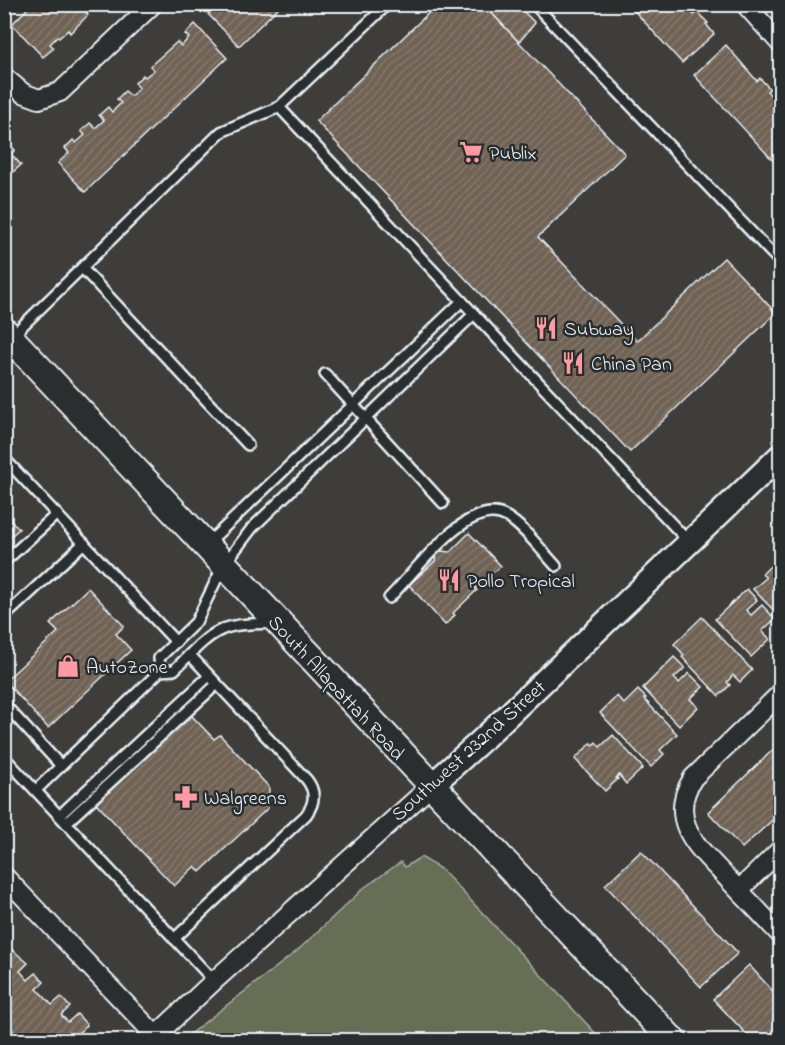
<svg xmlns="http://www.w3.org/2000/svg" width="785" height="1045" font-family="'Indie Flower',sans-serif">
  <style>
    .grass { fill: #666e54; stroke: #a7b0a6; stroke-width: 1.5 }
    .building { fill: url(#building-hatch); stroke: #e8f1f8; stroke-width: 1.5 }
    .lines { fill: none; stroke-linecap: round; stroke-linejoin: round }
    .service-casing { stroke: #e8f1f8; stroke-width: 14 }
    .minor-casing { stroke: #e8f1f8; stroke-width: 22 }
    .tertiary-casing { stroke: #e8f1f8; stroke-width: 27 }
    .secondary-casing { stroke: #e8f1f8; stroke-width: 30 }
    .service { stroke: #2a2d2e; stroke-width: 9 }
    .minor { stroke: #2a2d2e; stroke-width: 18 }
    .tertiary { stroke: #2a2d2e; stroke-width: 22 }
    .secondary { stroke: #2a2d2e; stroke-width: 26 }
    .labels { text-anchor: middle; stroke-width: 5; stroke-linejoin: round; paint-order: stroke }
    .poi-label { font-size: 20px; fill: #e8f1f8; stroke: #2a2d2e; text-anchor: start }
    .street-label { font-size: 20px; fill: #e8f1f8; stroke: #2a2d2e }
  </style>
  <defs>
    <pattern id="building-hatch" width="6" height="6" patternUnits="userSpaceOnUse" patternTransform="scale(1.5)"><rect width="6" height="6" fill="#6f6255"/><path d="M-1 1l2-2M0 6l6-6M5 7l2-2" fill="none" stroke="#84796e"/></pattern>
  </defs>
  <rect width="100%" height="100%" fill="#3f3d3a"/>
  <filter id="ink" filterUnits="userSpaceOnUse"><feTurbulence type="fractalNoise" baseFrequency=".0167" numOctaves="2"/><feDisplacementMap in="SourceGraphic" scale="12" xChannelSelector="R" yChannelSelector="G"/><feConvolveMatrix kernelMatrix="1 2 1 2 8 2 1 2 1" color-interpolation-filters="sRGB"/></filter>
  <g filter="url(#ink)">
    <polygon class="grass" points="421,857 442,870 602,1040 182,1040 297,951 365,887 401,862 405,867"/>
    <g class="building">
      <polygon points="32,4 97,4 94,5 86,12 88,15 70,33 68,30 59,38 58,36 50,44 54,48 43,57 12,24"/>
      <polygon points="228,4 282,4 239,46 208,14 218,5 222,10"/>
      <polygon points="438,4 483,4 625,154 538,237 637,341 724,258 776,313 630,452 316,121"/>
      <polygon points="493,4 516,4 535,23 519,42 488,9"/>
      <polygon points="628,4 690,4 688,8 694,15 697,12 708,23 706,24 714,34 682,63"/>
      <polygon points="195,24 227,58 85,192 58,163 69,153 65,148 73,140 76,143 85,135 81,131 90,123 95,128 104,120 99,115 108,107 112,112 121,103 117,99 125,91 131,96 139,88 135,83 143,75 145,77 154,70 150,66 177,42 181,46 189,38 185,34"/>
      <polygon points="726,45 757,81 760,78 770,89 767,91 780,106 780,168 694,75"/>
      <polygon points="4,139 15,150 11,154 21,165 4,180"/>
      <polygon points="4,513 19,529 4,542"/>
      <polygon points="469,533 501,566 475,588 477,590 453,613 455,615 445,625 409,585 435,561 436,555 441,551 450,552"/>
      <polygon points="780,557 780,617 753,589 766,578 762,574"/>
      <polygon points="88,588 124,626 116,634 131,650 48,728 5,681 58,632 50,624"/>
      <polygon points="747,589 757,600 746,610 751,615 762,605 775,619 762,631 770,639 751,657 715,619"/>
      <polygon points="702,617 752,670 740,682 733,675 727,682 730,685 719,696 682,657 684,655 674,644"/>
      <polygon points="674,657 685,668 674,678 679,683 689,673 703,687 690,699 698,707 679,726 643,688"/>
      <polygon points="638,690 646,698 644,699 677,734 660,750 664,754 651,767 600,713 617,696 624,704"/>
      <polygon points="191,715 214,739 220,735 269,787 268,808 200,872 195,866 174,886 96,803 109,792 106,788 126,770 129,773"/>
      <polygon points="613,735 643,768 626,784 619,775 616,778 618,779 605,791 575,759 591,743 593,745 596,742 600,747"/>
      <polygon points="780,743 780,805 775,809 780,813 742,848 708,812"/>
      <polygon points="641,851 738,953 701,987 605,885"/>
      <polygon points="9,947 28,963 20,971 28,980 36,973 44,982 37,989 52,1005 61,997 70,1007 61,1015 68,1022 77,1014 87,1025 79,1032 87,1040 22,1040 4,1021 4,951"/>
      <polygon points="749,965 780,999 780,1040 752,1040 713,999"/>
    </g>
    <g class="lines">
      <g class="service-casing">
        <g id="service">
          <polyline points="534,4 780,262"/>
          <polyline points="279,107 388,4"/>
          <polyline points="82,268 248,445"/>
          <polyline points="12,336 221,132 279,107 688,541"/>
          <polyline points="325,374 443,503"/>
          <polyline points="4,458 176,642"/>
          <polyline points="207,544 462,301"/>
          <polyline points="4,562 57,514"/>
          <path d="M389,598c25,-24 80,-104 118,-81 17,10 35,34 49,49"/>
          <polyline points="4,617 84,543"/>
          <polyline points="160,671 159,658 196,622 223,566 252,528 474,314"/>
          <polyline points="4,704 61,766"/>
          <polyline points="4,757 214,981"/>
          <path d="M36,790l124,-119 14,-1c14,-13 29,-32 47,-40 15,-7 36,-6 52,-7"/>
          <polyline points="60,815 209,676"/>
          <polyline points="66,823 217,684"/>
          <path d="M174,939l132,-124c9,-12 10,-23 1,-35l-117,-125"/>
        </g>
      </g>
      <g class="minor-casing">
        <g id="minor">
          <polyline points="745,4 780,43"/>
          <polyline points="4,77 23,93 39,99 60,92 153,4"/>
          <path d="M780,694l-87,84c-28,44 8,72 36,102 17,18 34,36 51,54"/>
          <polyline points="4,876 156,1036"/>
          <polyline points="739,890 780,850"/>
          <polyline points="151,1040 214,981 431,786"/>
        </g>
      </g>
      <g class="tertiary-casing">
        <polyline id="tertiary" points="431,786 482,740 780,456"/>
      </g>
      <g class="secondary-casing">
        <polyline id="secondary" points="4,331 672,1040"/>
      </g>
      <use href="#service" class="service"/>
      <use href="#minor" class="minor"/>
      <use href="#tertiary" class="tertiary"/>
      <use href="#secondary" class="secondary"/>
    </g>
  </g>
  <defs>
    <g id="supermarket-bare" transform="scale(1.8)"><path d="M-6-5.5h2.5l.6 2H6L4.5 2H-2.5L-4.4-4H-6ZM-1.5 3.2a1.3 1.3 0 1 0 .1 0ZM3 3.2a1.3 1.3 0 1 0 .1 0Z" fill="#ff9aa2" stroke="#2a2d2e" stroke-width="2.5" paint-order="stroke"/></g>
    <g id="restaurant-bare" transform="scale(1.8)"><path d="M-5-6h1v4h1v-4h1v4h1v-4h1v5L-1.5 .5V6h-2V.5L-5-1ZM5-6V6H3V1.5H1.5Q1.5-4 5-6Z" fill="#ff9aa2" stroke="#2a2d2e" stroke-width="2.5" paint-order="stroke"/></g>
    <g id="shop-bare" transform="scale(1.8)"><path d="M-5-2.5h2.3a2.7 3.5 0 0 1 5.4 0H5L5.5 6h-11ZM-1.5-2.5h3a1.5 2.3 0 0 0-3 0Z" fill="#ff9aa2" stroke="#2a2d2e" stroke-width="2.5" paint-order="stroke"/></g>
    <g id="pharmacy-bare" transform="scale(1.8)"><path d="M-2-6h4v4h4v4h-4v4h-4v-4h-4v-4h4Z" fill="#ff9aa2" stroke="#2a2d2e" stroke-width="2.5" paint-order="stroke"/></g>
  </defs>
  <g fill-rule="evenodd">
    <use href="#supermarket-bare" x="471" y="152"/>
    <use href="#restaurant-bare" x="546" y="328"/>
    <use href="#restaurant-bare" x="573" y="363"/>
    <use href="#restaurant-bare" x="449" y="580"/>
    <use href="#shop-bare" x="68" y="666"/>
    <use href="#pharmacy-bare" x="186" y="797"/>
  </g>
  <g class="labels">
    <g class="poi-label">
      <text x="489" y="159">Publix</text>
      <text x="564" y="335">Subway</text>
      <text x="591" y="370">China Pan</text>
      <text x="467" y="587">Pollo Tropical</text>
      <text x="86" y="673">AutoZone</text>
      <text x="204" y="804">Walgreens</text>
    </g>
    <g class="street-label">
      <text transform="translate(337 687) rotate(47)" y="7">South Allapattah Road</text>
      <text transform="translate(468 750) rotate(-42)" y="7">Southwest 232nd Street</text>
    </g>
  </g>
  <rect width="785" height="1045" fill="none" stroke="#2a2d2e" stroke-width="24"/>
  <rect x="12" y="12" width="761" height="1021" fill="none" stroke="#e8f1f8" stroke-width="2" filter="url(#ink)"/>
</svg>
